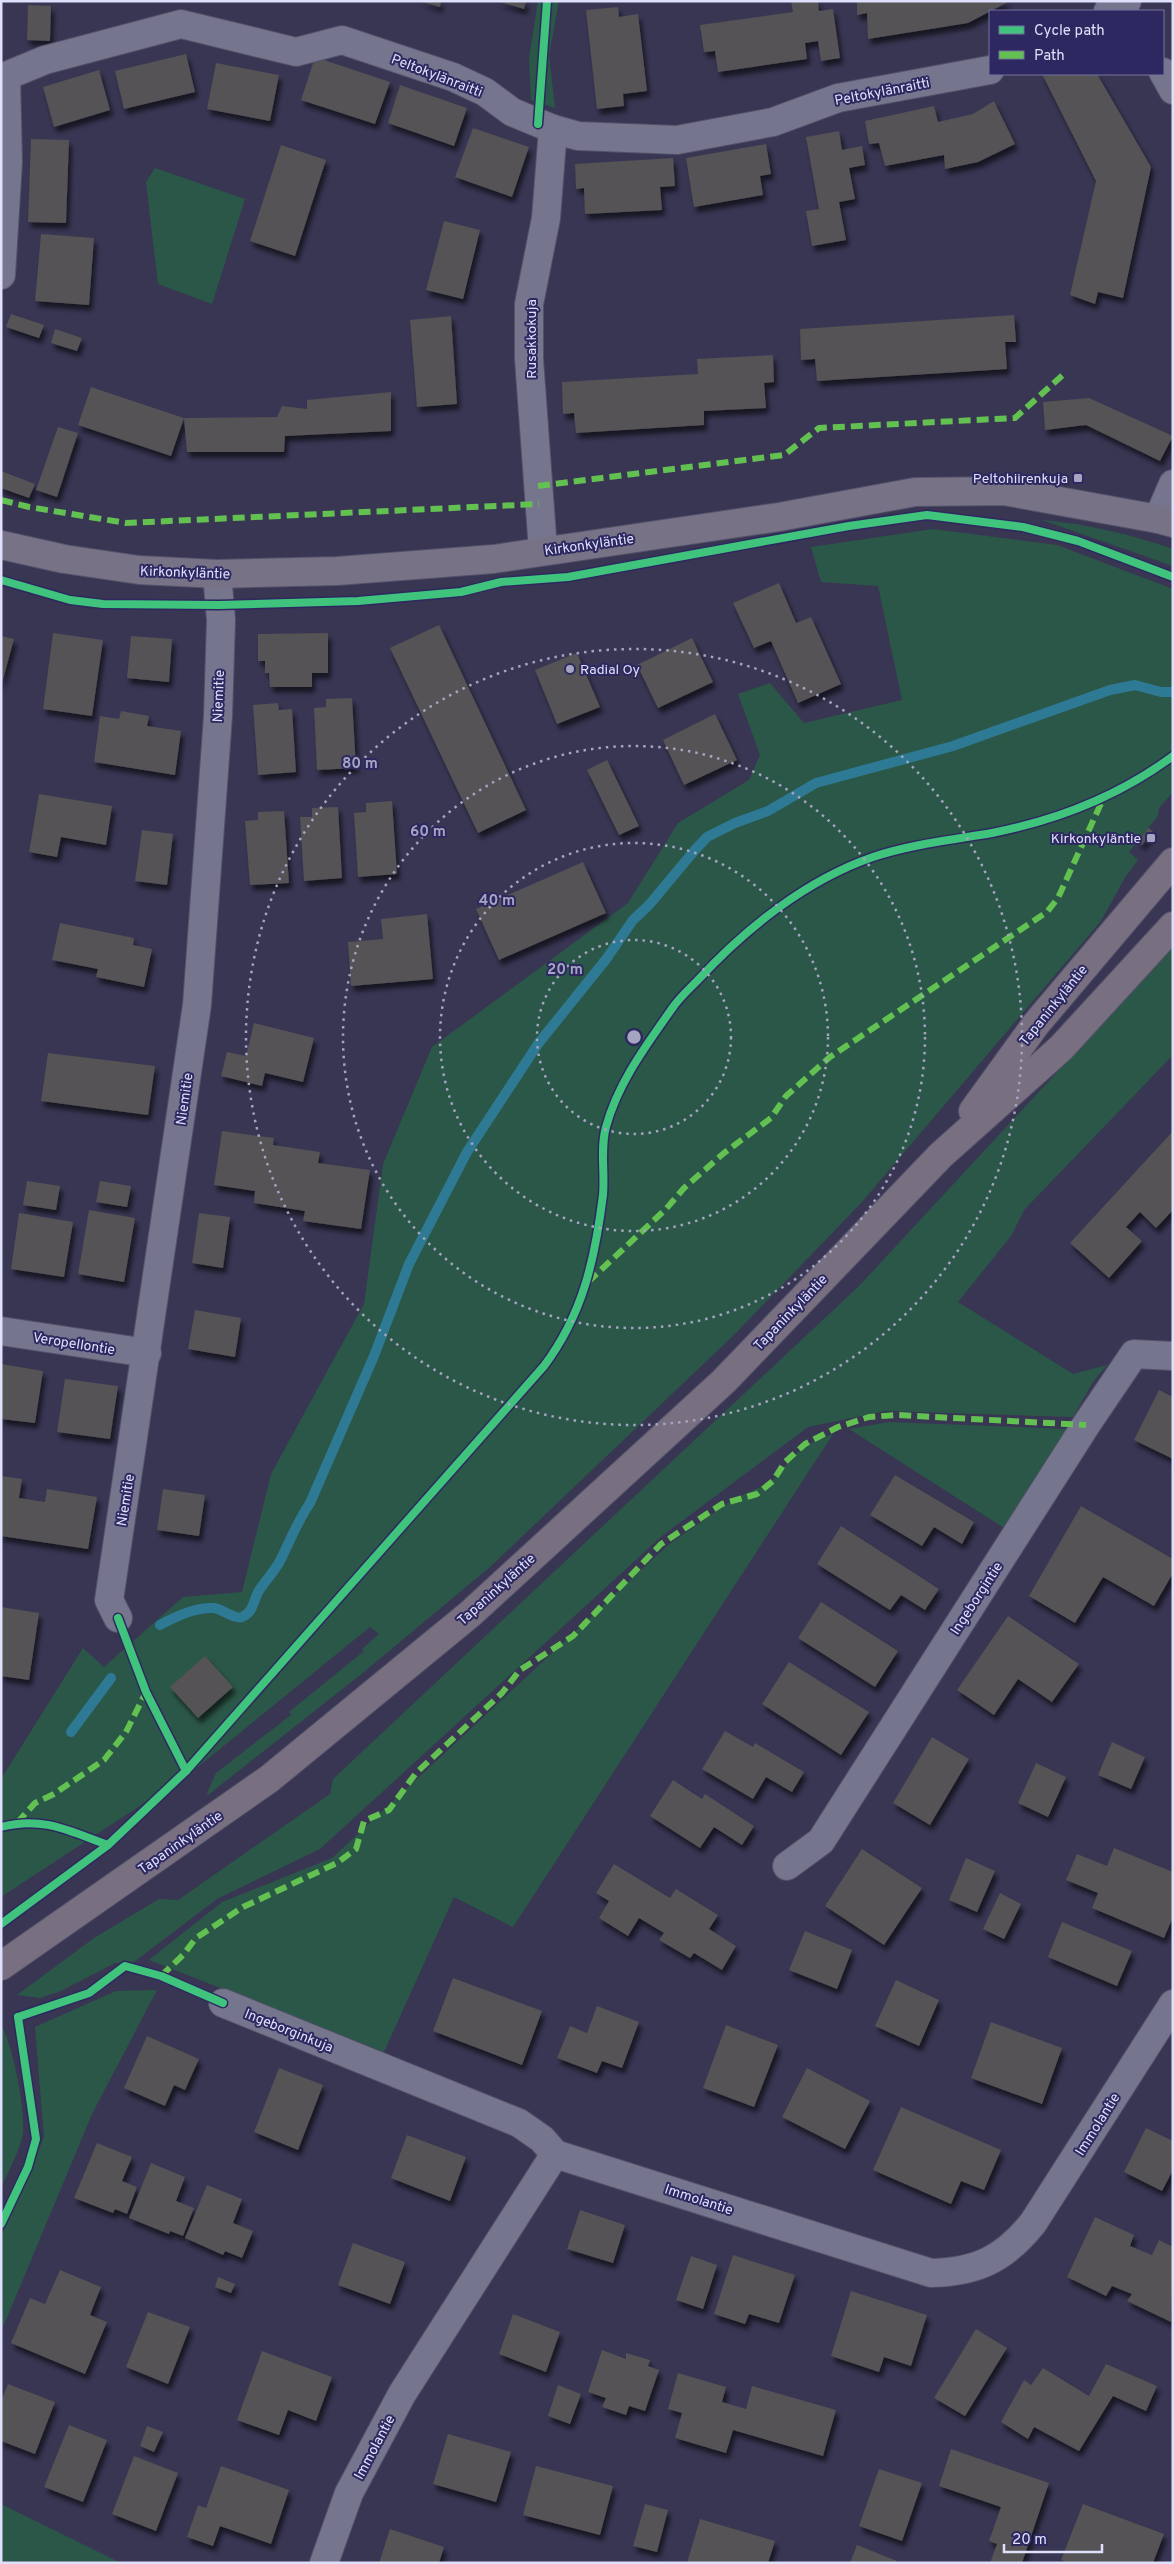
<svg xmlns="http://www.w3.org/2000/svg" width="1174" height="2564" font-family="Overpass,sans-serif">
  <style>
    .green { fill: #2b5748 }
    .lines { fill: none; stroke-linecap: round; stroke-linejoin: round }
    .stream { stroke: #2e7a95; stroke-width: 10 }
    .building { fill: #545254; filter: url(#shadow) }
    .street-casing { stroke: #53516a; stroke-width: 30 }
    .secondary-casing { stroke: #53516a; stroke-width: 30 }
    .primary-casing { stroke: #53516a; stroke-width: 30 }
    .street { stroke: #75758e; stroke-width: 28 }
    .secondary { stroke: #777286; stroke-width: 28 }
    .primary { stroke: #786f80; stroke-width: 28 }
    .quiet { stroke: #63c152; stroke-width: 6; stroke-dasharray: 12 6; stroke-linecap: butt }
    .cycleway-casing { stroke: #2d2960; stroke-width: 11 }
    .cycleway { stroke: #40c37c; stroke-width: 8 }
    .ring { fill: none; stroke: #a5a4c1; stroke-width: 2.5; stroke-dasharray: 2.5 5 }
    .poi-dot { fill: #a5a4c1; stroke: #2d2960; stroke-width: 2 }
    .labels { text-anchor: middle; stroke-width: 4; stroke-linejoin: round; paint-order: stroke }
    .street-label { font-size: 14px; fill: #dfe0fc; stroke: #2d2960 }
    .poi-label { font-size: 14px; fill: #dfe0fc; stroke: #2d2960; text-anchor: end }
    .centre { fill: #a5a4c1; stroke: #2d2960; stroke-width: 2.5 }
    .ring-label { font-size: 15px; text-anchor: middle; font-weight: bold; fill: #a5a4c1; stroke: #2d2960; stroke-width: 4; stroke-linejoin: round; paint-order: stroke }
  </style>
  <defs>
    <filter id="shadow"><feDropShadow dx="3" dy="5.5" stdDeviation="2.5" flood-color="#0009"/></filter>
  </defs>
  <rect width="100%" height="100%" fill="#383653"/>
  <g class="green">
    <polygon points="538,1 559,1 549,55 555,108 531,100 529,58"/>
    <polygon points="155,168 245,199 212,304 158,284 146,182"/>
    <path d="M1042,520c45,4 88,14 131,29v17z"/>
    <polygon points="933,529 1057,545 1173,589 1173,792 1159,808 1158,816 1129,852 1138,860 1126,876 1101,921 862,1202 735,1334 490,1567 359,1676 208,1795 207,1793 216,1773 291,1715 289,1712 364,1651 362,1649 379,1634 370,1627 193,1771 1,1897 1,1779 83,1648 104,1667 183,1597 242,1592 271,1474 364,1304 383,1164 432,1047 628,903 678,823 749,780 760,755 738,694 770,683 804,723 902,700 878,586 821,582 811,547"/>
    <polygon points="1173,947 1173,1055 1025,1209 1011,1236 958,1302 1073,1374 1107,1365 1093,1382 1073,1417 886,1411 808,1427 662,1536 320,1849 217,1899 134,1962 115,1963 61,1991 40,1998 17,1995 94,1938 159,1899 178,1900 330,1794 333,1779 859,1286"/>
    <polygon points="889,1422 1068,1429 1004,1528 849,1429"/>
    <polygon points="833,1434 513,1927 454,1897 384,2052 149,1960 222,1902 332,1858 668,1545 734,1499 771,1482 803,1446"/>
    <polygon points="157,1990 92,2114 1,2332 1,2237 44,2137 35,2027 116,1991"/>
    <path d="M1,2025c11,17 27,93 21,113 -4,16 -14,34 -21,50z"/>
    <polygon points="1,2504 121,2563 1,2563"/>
  </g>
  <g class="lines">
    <g class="stream">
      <path d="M160,1625c16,-9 35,-18 54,-17 8,1 22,12 28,9 11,-4 12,-17 16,-25 7,-11 16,-20 22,-31 10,-20 17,-39 30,-58l64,-147 35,-92 58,-112 71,-108 69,-86 26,-38 16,-15 45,-54 13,-14 28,-14 33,-12 48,-28 137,-37 157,-56 25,-5 26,7h12"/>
      <polyline points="71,1732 111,1678"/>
    </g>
  </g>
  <g class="building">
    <polygon points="419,1 441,1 440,7"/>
    <polygon points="497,1 526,1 524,9"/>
    <polygon points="791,1 818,1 819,11 833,9 840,58 821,61 818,41 805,43 807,59 718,72 715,51 704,52 700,25 793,12"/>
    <polygon points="857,1 1010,1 968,23 868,39 867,13 857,15"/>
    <polygon points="28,5 51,6 50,41 27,40"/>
    <polygon points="618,7 619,17 638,14 647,91 623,94 624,106 597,109 586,10"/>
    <polygon points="186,54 195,92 124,109 115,71"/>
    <polygon points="315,57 390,82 375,124 301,100"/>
    <polygon points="216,63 279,75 270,121 207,109"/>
    <polygon points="99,70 110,110 54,127 43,87"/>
    <polygon points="1042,74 1097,74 1151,167 1123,298 1098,292 1095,304 1070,295 1096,181"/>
    <polygon points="400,85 467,108 454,146 388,123"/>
    <polygon points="994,101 1015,144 978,162 945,169 944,155 885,166 879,143 869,144 865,121 934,106 938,122 973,114"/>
    <polygon points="473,128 529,147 512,197 455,177"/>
    <polygon points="839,131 842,150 862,146 865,165 849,168 855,199 839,202 846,240 812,246 806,211 819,209 806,137"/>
    <polygon points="31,139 69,140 66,223 28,222"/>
    <polygon points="766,144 771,174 760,176 763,195 694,207 686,158"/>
    <polygon points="281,145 326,160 295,256 250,241"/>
    <polygon points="673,158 675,186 660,187 662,210 585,214 584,188 576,189 575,164"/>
    <polygon points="444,221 480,230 463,299 426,290"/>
    <polygon points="41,234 94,238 89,305 35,301"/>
    <polygon points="11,314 44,325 39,338 6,327"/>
    <polygon points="1014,315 1016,342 1005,342 1007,369 817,381 815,359 801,360 800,329"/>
    <polygon points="451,316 457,404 417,407 410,320"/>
    <polygon points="55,329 82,338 77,351 51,343"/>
    <polygon points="773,355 774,382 764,383 766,408 704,411 704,425 576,433 574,413 563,414 562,382 698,374 697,359"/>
    <polygon points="91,387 184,418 171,456 78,425"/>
    <polygon points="391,392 391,431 285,436 284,452 187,452 184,418 277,417 282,406 307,409 307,400"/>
    <polygon points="1089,398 1173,436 1160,461 1086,425 1045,430 1043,402"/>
    <polygon points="58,427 78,433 57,497 36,490"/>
    <polygon points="1,471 35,484 29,498 1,488"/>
    <polygon points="779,583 796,623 811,617 841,684 798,703 771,641 754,648 733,603"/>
    <polygon points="439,625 526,810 478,833 390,648"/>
    <polygon points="53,633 103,640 92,716 43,709"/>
    <polygon points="328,633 328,673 312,673 312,687 270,687 269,673 265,673 265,661 258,661 258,634"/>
    <polygon points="1,636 14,639 2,683 1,683"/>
    <polygon points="131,636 172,639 169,682 127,678"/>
    <polygon points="692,638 713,682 658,708 637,665"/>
    <polygon points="577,653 600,707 557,724 535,670"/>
    <polygon points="352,698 356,768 317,770 314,708 326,707 326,699"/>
    <polygon points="278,703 279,710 292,709 296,772 258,775 253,705"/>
    <polygon points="121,711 149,716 147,726 181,731 175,775 94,762 100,716 119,719"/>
    <polygon points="715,714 737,760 684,785 663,740"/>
    <polygon points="607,760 639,826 619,835 587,770"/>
    <polygon points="39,794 112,806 106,845 61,837 57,857 29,852"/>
    <polygon points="392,801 397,874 358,877 354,813 366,812 366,803"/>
    <polygon points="338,807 342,878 304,881 300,817 312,817 312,808"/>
    <polygon points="284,811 289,883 250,885 245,821 258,820 258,812"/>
    <polygon points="1148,828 1153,831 1142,845 1138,842"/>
    <polygon points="142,830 173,834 167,885 135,881"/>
    <polygon points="583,862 606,913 499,960 476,909"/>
    <polygon points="427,914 433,979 351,986 348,942 383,939 381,919"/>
    <polygon points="60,923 134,938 133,945 152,949 144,987 96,977 98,969 52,960"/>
    <polygon points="254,1023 314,1038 303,1082 265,1073 262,1086 221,1076 227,1052 246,1056"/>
    <polygon points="48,1053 155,1066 148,1115 41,1101"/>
    <polygon points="222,1131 274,1138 273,1145 320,1152 318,1163 370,1170 361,1229 303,1221 305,1211 254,1203 255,1191 214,1185"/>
    <polygon points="1173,1131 1173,1210 1156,1228 1140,1212 1126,1227 1142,1241 1109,1278 1070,1243"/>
    <polygon points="27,1181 60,1186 56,1210 23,1205"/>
    <polygon points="100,1181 131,1186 127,1207 96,1202"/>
    <polygon points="89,1210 135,1218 124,1282 78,1274"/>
    <polygon points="19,1213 73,1222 64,1277 11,1269"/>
    <polygon points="199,1213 230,1217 223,1268 192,1263"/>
    <polygon points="195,1310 241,1318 235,1357 188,1349"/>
    <polygon points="1,1364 43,1371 35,1423 1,1419"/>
    <polygon points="65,1379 118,1386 110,1439 57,1432"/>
    <polygon points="1159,1390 1173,1397 1173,1459 1134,1440"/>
    <polygon points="895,1475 974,1522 962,1544 934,1527 922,1546 870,1515"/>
    <polygon points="1,1476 22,1479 19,1498 45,1502 47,1489 97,1497 88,1549 1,1536"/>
    <polygon points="163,1489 205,1495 199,1536 157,1530"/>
    <polygon points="1081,1506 1173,1559 1173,1573 1154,1606 1103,1577 1075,1623 1029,1596"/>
    <polygon points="841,1526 939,1589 925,1610 901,1595 890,1610 817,1564"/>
    <polygon points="821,1602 898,1651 875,1687 798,1638"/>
    <polygon points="1,1607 39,1613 29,1680 1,1676"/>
    <polygon points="1008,1616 1079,1664 1052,1702 1018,1679 994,1715 957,1690"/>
    <polygon points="205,1656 233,1687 198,1718 170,1687"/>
    <polygon points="789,1662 869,1712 841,1755 762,1704"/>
    <polygon points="725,1731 753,1747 755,1743 804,1772 792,1792 766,1777 753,1799 702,1769"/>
    <polygon points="932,1737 969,1759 930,1825 893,1803"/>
    <polygon points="1112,1742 1145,1757 1131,1789 1098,1775"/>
    <polygon points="1036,1763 1066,1777 1048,1817 1018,1803"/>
    <polygon points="673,1780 702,1799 705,1794 754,1826 742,1845 714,1827 700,1848 650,1816"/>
    <polygon points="1114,1848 1173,1872 1173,1917 1164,1938 1092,1908 1098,1893 1066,1880 1077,1854 1107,1866"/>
    <polygon points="862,1849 922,1888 884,1945 825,1906"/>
    <polygon points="966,1858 995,1871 977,1912 949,1900"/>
    <polygon points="614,1864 670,1898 676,1889 718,1915 709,1929 736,1946 722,1970 694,1953 690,1958 659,1940 664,1933 639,1918 628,1936 599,1918 609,1901 596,1893"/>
    <polygon points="1000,1893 1021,1904 1004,1939 983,1929"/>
    <polygon points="1062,1922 1132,1951 1117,1986 1048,1957"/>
    <polygon points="805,1931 852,1950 837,1989 789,1970"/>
    <polygon points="453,1978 542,2011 522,2065 433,2031"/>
    <polygon points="896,1980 939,2000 919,2046 875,2026"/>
    <polygon points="597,2006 639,2022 622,2068 602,2061 597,2073 557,2058 570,2026 587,2033"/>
    <polygon points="991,2022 1062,2048 1042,2104 971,2078"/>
    <polygon points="726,2025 778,2045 754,2107 703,2088"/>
    <polygon points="147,2036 199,2059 185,2090 174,2085 165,2106 124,2088"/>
    <polygon points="279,2068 323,2085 298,2150 254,2132"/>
    <polygon points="807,2068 870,2101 845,2149 782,2117"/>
    <polygon points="901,2107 1001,2150 984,2190 961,2181 951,2204 873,2170"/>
    <polygon points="1146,2128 1173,2141 1173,2170 1162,2191 1124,2172"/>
    <polygon points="407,2135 466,2157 450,2201 391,2178"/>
    <polygon points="97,2143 132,2157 122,2181 137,2187 127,2214 115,2209 113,2213 74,2198"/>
    <polygon points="151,2163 185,2177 176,2201 194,2208 183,2236 170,2231 169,2234 129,2218"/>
    <polygon points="207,2185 242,2199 233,2223 253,2231 242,2258 225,2251 223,2255 185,2238"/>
    <polygon points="580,2210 625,2225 613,2263 567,2249"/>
    <polygon points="1095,2217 1134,2235 1130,2246 1152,2255 1159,2240 1173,2247 1171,2322 1127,2301 1132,2294 1112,2286 1106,2296 1067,2277"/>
    <polygon points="353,2243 405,2262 390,2304 338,2285"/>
    <polygon points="733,2255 795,2275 779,2323 749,2314 745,2324 714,2314"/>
    <polygon points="691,2256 717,2265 703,2309 676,2300"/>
    <polygon points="60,2270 101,2287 90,2315 107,2322 85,2374 11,2343 30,2298 45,2304"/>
    <polygon points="218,2277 235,2284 231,2293 215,2287"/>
    <polygon points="851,2291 927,2315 911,2366 884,2357 879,2372 831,2356"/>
    <polygon points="148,2312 190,2327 168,2384 126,2367"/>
    <polygon points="513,2314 560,2332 546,2372 499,2354"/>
    <polygon points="976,2329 1007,2348 965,2416 934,2398"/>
    <polygon points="602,2350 626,2359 626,2353 650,2360 648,2366 659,2370 645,2411 629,2406 626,2415 602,2407 606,2398 588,2392"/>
    <polygon points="262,2351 332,2377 316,2421 288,2410 279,2435 237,2420"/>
    <polygon points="1106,2364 1157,2386 1146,2411 1113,2396 1079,2451 1034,2427 1028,2439 1001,2422 1024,2380 1031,2385 1043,2368 1089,2396"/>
    <polygon points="678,2373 726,2387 722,2402 746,2409 752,2386 836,2410 823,2456 733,2430 726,2453 675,2438 682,2413 668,2409"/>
    <polygon points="8,2384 55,2402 35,2454 1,2441 1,2401"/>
    <polygon points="558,2385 581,2394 570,2424 548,2416"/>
    <polygon points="69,2425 107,2440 83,2502 44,2487"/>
    <polygon points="147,2426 163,2432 154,2452 140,2446"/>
    <polygon points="448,2434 511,2452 496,2502 433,2484"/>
    <polygon points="951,2449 1049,2483 1022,2563 990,2563 997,2544 989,2541 1001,2507 939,2486"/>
    <polygon points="134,2456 178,2473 156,2531 112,2514"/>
    <polygon points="221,2466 289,2490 271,2544 220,2526 213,2546 187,2537 198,2505 206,2508"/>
    <polygon points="536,2466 613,2486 600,2535 523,2515"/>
    <polygon points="879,2469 922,2483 902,2541 859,2526"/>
    <polygon points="645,2504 668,2510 657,2552 633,2546"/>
    <polygon points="1083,2504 1164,2534 1153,2563 1069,2563 1061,2560"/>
    <polygon points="700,2519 775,2541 768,2563 687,2563"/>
    <polygon points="390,2529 444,2547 439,2563 379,2563"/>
    <polygon points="857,2545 897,2561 896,2563 850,2563"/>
  </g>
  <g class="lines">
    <g class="street-casing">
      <g id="street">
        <polyline points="1108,11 1127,1"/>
        <polyline points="1163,72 1173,90"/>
        <polyline points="1,76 6,76 45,60 181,24 296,52 342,40 453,77 485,92 512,112 553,129 578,136 677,140 773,122 838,98 990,70"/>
        <polyline points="1,275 8,162 6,76"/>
        <polyline points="1158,519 1173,484"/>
        <polyline points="543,550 529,359 529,304 546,218 553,129"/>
        <polyline points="1,1331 147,1353"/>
        <polyline points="118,1618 109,1600 197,1005 218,716 221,620 217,574"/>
        <polyline points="787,1866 821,1841 1086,1425 1134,1354 1173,1356"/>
        <polyline points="223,2003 519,2123 542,2139 555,2154"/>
        <path d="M324,2563l25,-70 53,-99 153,-240 376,119c46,-1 73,-14 102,-50l140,-219"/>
      </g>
    </g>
    <g class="secondary-casing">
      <polyline id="secondary" points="1,545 64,559 139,570 217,574 337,571 494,559 779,517 915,492 1004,491 1158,519 1173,523"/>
    </g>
    <g class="primary-casing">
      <g id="primary">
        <polyline points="973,1111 1036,1024 1173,862"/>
        <polyline points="1,1966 269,1779 470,1614 724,1381 941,1155 1061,1048 1173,926"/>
      </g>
    </g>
    <use href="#street" class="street"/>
    <use href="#secondary" class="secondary"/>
    <use href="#primary" class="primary"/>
    <g class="quiet">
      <polyline points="538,486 784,455 819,428 1015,418 1065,373"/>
      <polyline points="1,500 29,507 126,523 539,504"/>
      <polyline points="588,1282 666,1209 684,1188 724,1153 771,1118 786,1096 830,1057 1047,912 1058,898 1103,799"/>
      <polyline points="17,1823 35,1803 54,1794 104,1760 126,1732 146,1692"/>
      <polyline points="161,1976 183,1955 196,1938 243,1907 337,1863 356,1849 364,1821 389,1810 416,1773 502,1693 520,1670 573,1636 661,1544 722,1504 757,1494 773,1481 785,1462 805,1444 838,1427 869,1417 897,1415 1086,1425"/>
    </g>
    <g class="cycleway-casing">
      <g id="cycleway">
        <polyline points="538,124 547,1"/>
        <polyline points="1,580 70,600 103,604 219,605 358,601 461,592 501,582 568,577 849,526 927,515 1023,527 1078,541 1173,577"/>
        <polyline points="118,1618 146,1692 186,1771"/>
        <path d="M1,1827c42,-11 68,4 107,18"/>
        <path d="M1,1924l107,-79 78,-74 358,-405c39,-52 51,-107 59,-171 2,-22 -3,-47 3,-68 12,-44 39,-80 65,-117 7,-11 17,-20 26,-29 48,-52 109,-101 176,-124 39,-13 79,-17 119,-24 66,-13 127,-37 181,-77"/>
        <polyline points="18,2017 89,1993 125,1966 161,1976 223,2003"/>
        <polyline points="1,2224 28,2167 36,2139 18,2017"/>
      </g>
    </g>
    <use href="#cycleway" class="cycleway"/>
  </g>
  <g class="ring">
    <circle cx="634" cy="1037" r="97"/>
    <circle cx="634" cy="1037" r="194"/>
    <circle cx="634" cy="1037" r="291"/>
    <circle cx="634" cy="1037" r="388"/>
  </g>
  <g class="poi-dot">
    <rect x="1073" y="473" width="10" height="10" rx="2.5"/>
    <circle cx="570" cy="669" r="5"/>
    <rect x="1146" y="833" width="10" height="10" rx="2.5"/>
  </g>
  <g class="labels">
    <g class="street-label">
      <text transform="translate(437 75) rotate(21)" y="5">Peltokylänraitti</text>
      <text transform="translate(882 91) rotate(-11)" y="5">Peltokylänraitti</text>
      <text transform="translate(531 339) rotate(-90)" y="5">Rusakkokuja</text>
      <text transform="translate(589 544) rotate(-8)" y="5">Kirkonkyläntie</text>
      <text transform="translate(185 572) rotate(2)" y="5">Kirkonkyläntie</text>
      <text transform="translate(218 696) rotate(-88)" y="5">Niemitie</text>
      <text transform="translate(1053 1005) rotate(-51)" y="5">Tapaninkyläntie</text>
      <text transform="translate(184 1099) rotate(-82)" y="5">Niemitie</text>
      <text transform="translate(790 1312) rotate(-46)" y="5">Tapaninkyläntie</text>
      <text transform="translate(74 1343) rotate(9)" y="5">Veropellontie</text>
      <text transform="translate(125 1500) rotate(-81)" y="5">Niemitie</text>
      <text transform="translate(496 1589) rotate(-42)" y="5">Tapaninkyläntie</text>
      <text transform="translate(976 1598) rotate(-57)" y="5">Ingeborgintie</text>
      <text transform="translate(180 1842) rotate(-35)" y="5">Tapaninkyläntie</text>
      <text transform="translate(289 2030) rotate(22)" y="5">Ingeborginkuja</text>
      <text transform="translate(1097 2124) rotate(-58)" y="5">Immolantie</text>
      <text transform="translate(699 2199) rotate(18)" y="5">Immolantie</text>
      <text transform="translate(374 2447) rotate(-62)" y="5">Immolantie</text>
    </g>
    <g class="poi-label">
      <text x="1068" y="483">Peltohiirenkuja</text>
      <text x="580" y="674" text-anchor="start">Radial Oy</text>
      <text x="1141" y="843">Kirkonkyläntie</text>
    </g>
  </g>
  <circle cx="634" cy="1037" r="8" class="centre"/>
  <g class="ring-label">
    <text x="360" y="768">80 m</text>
    <text x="428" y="836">60 m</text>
    <text x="497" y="905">40 m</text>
    <text x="565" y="974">20 m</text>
  </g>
  <rect width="1174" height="2564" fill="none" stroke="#dfe0fc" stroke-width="5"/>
  <rect x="989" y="10" width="175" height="65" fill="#2d2960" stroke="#74729e"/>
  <rect x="999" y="26" width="25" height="8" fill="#40c37c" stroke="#74729e"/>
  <text x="1034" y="35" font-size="15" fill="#dfe0fc">Cycle path</text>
  <rect x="999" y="51" width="25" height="8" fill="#63c152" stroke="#74729e"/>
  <text x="1034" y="60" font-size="15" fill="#dfe0fc">Path</text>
  <path d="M1004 2544v8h98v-8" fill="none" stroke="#dfe0fc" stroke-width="2.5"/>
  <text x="1012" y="2544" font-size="15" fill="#dfe0fc" stroke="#2d2960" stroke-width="4" paint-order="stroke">20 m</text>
</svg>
